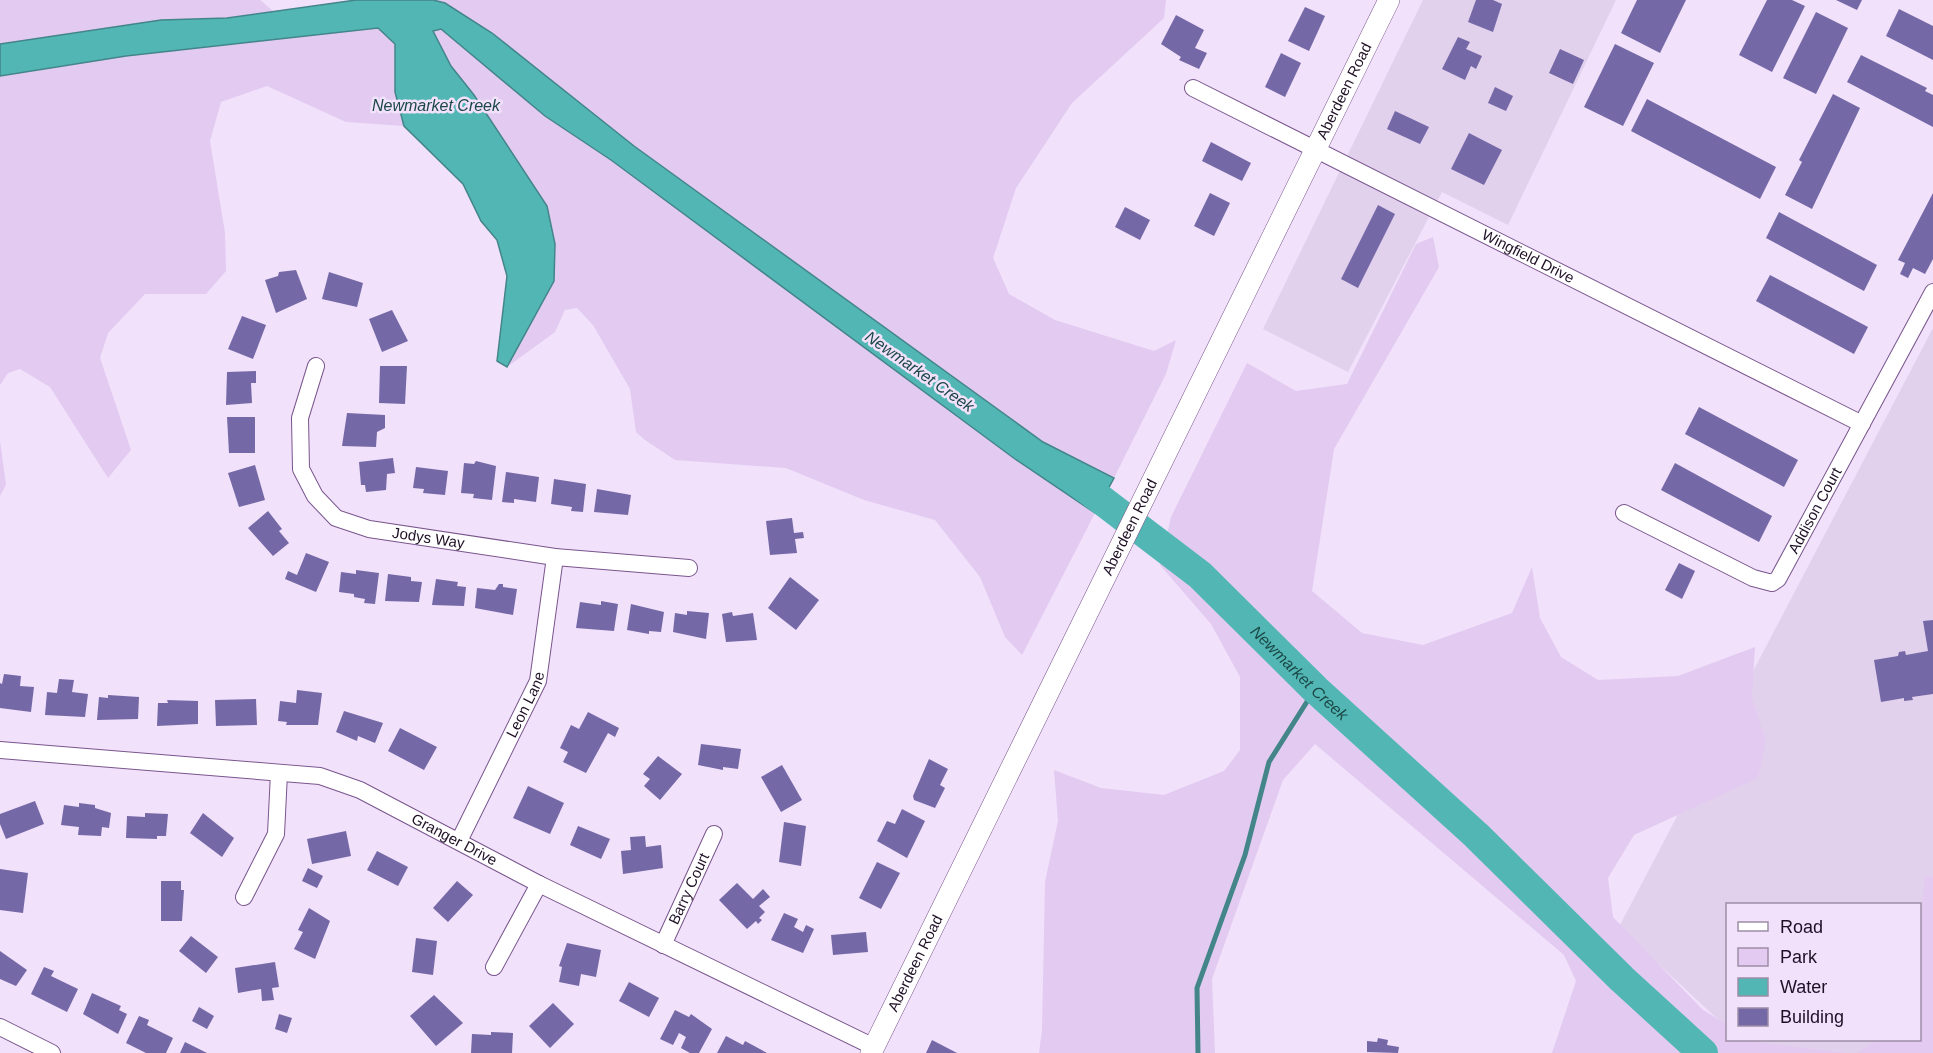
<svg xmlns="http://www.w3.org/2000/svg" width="1933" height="1053" font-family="Helvetica,sans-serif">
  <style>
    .built { fill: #e2d1ed }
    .green { fill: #e2caf0 }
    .water { fill: #52b7b4; stroke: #438589; stroke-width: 1.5 }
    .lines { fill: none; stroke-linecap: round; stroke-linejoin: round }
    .stream { stroke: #438589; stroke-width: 5 }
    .river { stroke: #52b7b4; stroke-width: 30 }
    .building { fill: #7568a6 }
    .minor-casing { stroke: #79558d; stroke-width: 18 }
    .major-casing { stroke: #79558d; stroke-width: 22 }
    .minor { stroke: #fff; stroke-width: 16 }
    .major { stroke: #fff; stroke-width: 21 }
    .labels { text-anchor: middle; stroke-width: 5; stroke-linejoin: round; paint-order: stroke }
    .street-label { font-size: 15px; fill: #1f1026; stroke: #f1e1fb }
    .water-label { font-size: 16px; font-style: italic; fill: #1b4847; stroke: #f1e1fb }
  </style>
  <rect width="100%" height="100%" fill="#f1e1fb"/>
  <g class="built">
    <polygon points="1423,0 1616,0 1508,225 1442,192 1348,372 1263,329"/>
    <polygon points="1933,328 1933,1045 1911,1053 1754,1053 1739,1040 1920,1040 1920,904 1728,904 1727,1028 1619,927"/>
  </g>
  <g class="green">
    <polygon points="0,0 260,0 273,11 227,18 161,20 0,44"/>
    <polygon points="433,0 1166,0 1164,18 1072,103 1016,188 993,258 1009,294 1055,320 1154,351 1176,340 1166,374 1114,478 1043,442 634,146 492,33"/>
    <polygon points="378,28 395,44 395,92 404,126 346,122 267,86 221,102 210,141 225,233 226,271 206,294 145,294 108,333 100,358 131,450 108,478 50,387 20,369 8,373 0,385 0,76 126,56"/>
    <polygon points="441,29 545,116 611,160 1015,459 1095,513 1022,655 1005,637 980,577 935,520 864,500 786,468 675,460 645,440 636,432 630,389 593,325 577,308 565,310 555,332 507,367 554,281 555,244 547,206 474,95 451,66 432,30"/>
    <polygon points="1433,237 1439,267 1334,449 1312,591 1362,633 1423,645 1512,613 1532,567 1540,618 1561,657 1598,680 1678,676 1755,647 1752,698 1766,741 1758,778 1634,835 1608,878 1613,917 1702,1009 1727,1025 1728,1040 1751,1040 1756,1042 1848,1053 1552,1053 1576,981 1564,955 1315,744 1283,780 1212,979 1215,1053 1039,1053 1042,1030 1045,882 1058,821 1054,770 1101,788 1164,795 1224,771 1240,750 1240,677 1211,624 1160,565 1171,517 1247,363 1296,391 1347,384 1416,244"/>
    <polygon points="0,441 6,485 0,496"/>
    <polygon points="1925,876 1933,877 1933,1053 1857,1053 1878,1040 1920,1040 1920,922"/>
  </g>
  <polygon class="water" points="356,0 433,0 445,3 492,33 634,146 1043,442 1114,478 1095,513 1015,459 611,160 545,116 441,29 433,31 451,66 474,95 547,206 555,244 554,281 507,367 497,361 507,276 497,240 481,221 463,184 404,126 395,92 395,44 378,28 126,56 0,76 0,44 161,20 227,18"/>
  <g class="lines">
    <polyline class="stream" points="1198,1053 1197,988 1245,855 1269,762 1315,689"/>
    <path class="river" id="s1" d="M1070,476l130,99 115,114 161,146 146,144 81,74"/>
  </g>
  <g class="building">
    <polygon points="1476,0 1493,0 1502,4 1493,32 1468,22"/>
    <polygon points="1637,0 1686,0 1660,53 1621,33"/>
    <polygon points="1767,0 1792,0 1805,6 1772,72 1739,55"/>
    <polygon points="1836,0 1862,0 1857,10"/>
    <polygon points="1305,7 1325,16 1309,51 1288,41"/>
    <polygon points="1899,9 1933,26 1933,60 1886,36"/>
    <polygon points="1816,12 1848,28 1816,94 1783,78"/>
    <polygon points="1176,15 1204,30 1195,48 1207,53 1199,69 1179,60 1181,57 1161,44"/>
    <polygon points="1458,37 1470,42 1466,49 1482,56 1476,69 1471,66 1465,80 1442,69"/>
    <polygon points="1615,44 1654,63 1623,126 1584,107"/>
    <polygon points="1560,49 1584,60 1573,84 1549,73"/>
    <polygon points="1281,53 1301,63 1285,97 1265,87"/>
    <polygon points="1861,55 1927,88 1925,91 1933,95 1933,127 1847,82"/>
    <polygon points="1495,87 1513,96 1506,111 1488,103"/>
    <polygon points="1833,94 1860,108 1812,209 1785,195 1802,162 1799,160"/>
    <polygon points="1647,99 1776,167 1760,199 1631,131"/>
    <polygon points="1395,111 1429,127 1420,144 1387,129"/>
    <polygon points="1469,133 1502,150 1484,185 1451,169"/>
    <polygon points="1211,142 1251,163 1242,181 1202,161"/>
    <polygon points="1210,193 1230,203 1214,236 1194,226"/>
    <polygon points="1933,193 1933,259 1925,274 1913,268 1908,278 1900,274 1905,263 1898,260"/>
    <polygon points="1378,205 1395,214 1358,288 1341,279"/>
    <polygon points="1125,207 1150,220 1140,240 1115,227"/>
    <polygon points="1779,212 1877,265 1864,291 1766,238"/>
    <polygon points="296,270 307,299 276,313 265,280 278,276 279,272"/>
    <polygon points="329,272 363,283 357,307 322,299"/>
    <polygon points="1770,275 1868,327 1854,354 1756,301"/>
    <polygon points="392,310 408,341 382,352 369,319"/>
    <polygon points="242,316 266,325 253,359 228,349"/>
    <polygon points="380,366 407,366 405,404 379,403"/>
    <polygon points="256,371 256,383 251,383 252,403 226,405 227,372"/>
    <polygon points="1699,407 1798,460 1784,487 1685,434"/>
    <polygon points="347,413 385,415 385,428 377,432 376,447 342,446"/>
    <polygon points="227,417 255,417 255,453 229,453"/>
    <polygon points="393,458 395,473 387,474 386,490 366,492 365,485 361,485 359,462"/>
    <polygon points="476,461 496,466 492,500 473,498 474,494 461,493 464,463 474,464"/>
    <polygon points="1675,463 1772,516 1759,542 1661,490"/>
    <polygon points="255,465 265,500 239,507 228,473"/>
    <polygon points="416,467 448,471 445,495 423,493 424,489 413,488"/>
    <polygon points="506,472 539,477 536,502 514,499 514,503 502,502"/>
    <polygon points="554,479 586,484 583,512 571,511 572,507 551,504"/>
    <polygon points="597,489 631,495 628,515 594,512"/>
    <polygon points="268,511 282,529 279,531 289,543 273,556 248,528"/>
    <polygon points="792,518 794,533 803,532 804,538 795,539 797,553 770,555 766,521"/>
    <polygon points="306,553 329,562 316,592 285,579 288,571 297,575"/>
    <polygon points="1679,563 1695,571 1682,599 1665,590"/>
    <polygon points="356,570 379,573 375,604 364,603 365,599 354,597 354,594 339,592 341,572 356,574"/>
    <polygon points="388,574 411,577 411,581 422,582 419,602 385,601"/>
    <polygon points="790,577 819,600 796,630 768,608"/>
    <polygon points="436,579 458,582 457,586 466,587 464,606 432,605"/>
    <polygon points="499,584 503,584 503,587 517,589 513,615 475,608 477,588 495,590"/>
    <polygon points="601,601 618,604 614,631 576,628 580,602 601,605"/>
    <polygon points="631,604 664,612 661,632 649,631 649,634 627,630"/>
    <polygon points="687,611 709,613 706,639 673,632 675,613 687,615"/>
    <polygon points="732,612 733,616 753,613 757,640 726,642 722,614"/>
    <polygon points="1933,620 1933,694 1912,697 1913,700 1904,701 1904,698 1881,702 1874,660 1898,656 1899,652 1905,651 1906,655 1928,651 1923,621"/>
    <polygon points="4,674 21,676 20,686 34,687 31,712 0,708 0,683 2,684"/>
    <polygon points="59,679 74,680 72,692 88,694 85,717 45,715 47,692 57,693"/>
    <polygon points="297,690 322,693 318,725 286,725 287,722 278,721 280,701 296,703"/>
    <polygon points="108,695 139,697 138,719 97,720 99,697 108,698"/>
    <polygon points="256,699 257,725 216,726 215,700"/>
    <polygon points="167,700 198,701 198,724 157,726 158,703 168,703"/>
    <polygon points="344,711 383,723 375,743 358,736 357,741 336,732"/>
    <polygon points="588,712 619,728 615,737 608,733 586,773 563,762 568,752 560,748 571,725 579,729"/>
    <polygon points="400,728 437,747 424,770 388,751"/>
    <polygon points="701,744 741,749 738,769 723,767 723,770 698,765"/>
    <polygon points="658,756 682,774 660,800 644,786 650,779 643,774"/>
    <polygon points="929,759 948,769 940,785 945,788 935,808 914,800 913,796"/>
    <polygon points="782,765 802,800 781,812 761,777"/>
    <polygon points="528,786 564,803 550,834 513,818"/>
    <polygon points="35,801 44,824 6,839 0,824 0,814"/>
    <polygon points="79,803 95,805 95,808 111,813 109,828 102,827 101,836 78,835 79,827 61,825 64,805 79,807"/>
    <polygon points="902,809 925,821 907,858 877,841 887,821 895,824"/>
    <polygon points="145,813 168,814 166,836 157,836 157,839 126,838 127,816 145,817"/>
    <polygon points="203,813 234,838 222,857 190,833"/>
    <polygon points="784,822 806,826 801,866 779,862"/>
    <polygon points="578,826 610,839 601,859 570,845"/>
    <polygon points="346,831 351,856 312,864 307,839"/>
    <polygon points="645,836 646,847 661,845 663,868 623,874 621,851 631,850 630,837"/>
    <polygon points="377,851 408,867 398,886 367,870"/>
    <polygon points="877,862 900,873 881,909 859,898"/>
    <polygon points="308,868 323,876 317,888 302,881"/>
    <polygon points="0,869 28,873 23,913 0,910"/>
    <polygon points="161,881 181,881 181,890 184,890 182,921 161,921"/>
    <polygon points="457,881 473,895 448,922 433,908"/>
    <polygon points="737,883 753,899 763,889 770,897 759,906 765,912 759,918 762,920 758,924 756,921 747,929 719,900"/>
    <polygon points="309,908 330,921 315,959 294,949 303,932 298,930"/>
    <polygon points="784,913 798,919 794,927 803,932 806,925 814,929 803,953 771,940"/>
    <polygon points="866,932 868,952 833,955 831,935"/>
    <polygon points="191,936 218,957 206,973 179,951"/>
    <polygon points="416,938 437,941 433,975 412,972"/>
    <polygon points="567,943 601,950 596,977 581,974 579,986 559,982 562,967 559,966"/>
    <polygon points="0,951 27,970 16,986 0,979"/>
    <polygon points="275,962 279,987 272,988 274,1000 262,1001 261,989 238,993 235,968"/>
    <polygon points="44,967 54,971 51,976 78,989 67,1012 31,994"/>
    <polygon points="629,982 659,998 649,1017 619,1001"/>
    <polygon points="92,993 121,1006 119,1010 127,1014 118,1034 83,1014"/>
    <polygon points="434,995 463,1023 436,1046 410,1016"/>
    <polygon points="553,1003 574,1024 550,1048 529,1026"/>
    <polygon points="199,1007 214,1016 207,1029 192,1021"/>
    <polygon points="675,1010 689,1017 691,1014 712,1029 699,1053 690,1053 681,1048 686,1037 679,1033 673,1045 660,1039"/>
    <polygon points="279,1014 292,1018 287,1033 275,1029"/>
    <polygon points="139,1016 149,1020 147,1025 173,1038 166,1053 146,1053 126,1043"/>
    <polygon points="491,1032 513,1033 512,1053 471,1053 472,1034 491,1035"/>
    <polygon points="726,1036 743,1045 745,1041 767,1053 717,1053"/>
    <polygon points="1378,1038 1388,1040 1387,1045 1399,1047 1398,1053 1367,1052 1367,1041 1377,1042"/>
    <polygon points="932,1040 957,1053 926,1053"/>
    <polygon points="185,1042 207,1053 180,1053"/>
  </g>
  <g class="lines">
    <g class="minor-casing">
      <g id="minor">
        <path id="s2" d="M1193,88l669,336"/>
        <path id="s3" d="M316,366l-16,52 1,51 14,27 21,22 33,11 186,28 134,11"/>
        <path id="s4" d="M1624,513l129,65 19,5 6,-4 155,-287"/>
        <path id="s5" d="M0,750l320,26 40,14 179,94 335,163"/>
        <path id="s6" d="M459,841l79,-160 17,-124"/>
        <polyline points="244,897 276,834 279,773"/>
        <path id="s7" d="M663,945l51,-111"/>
        <polyline points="494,967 539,884"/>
        <polyline points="0,1027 52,1053"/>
      </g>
    </g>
    <g class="major-casing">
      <g id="major">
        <path id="s8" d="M871,1053l518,-1053"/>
      </g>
    </g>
    <use href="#minor" class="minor"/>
    <use href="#major" class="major"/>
  </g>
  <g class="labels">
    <g class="street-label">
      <text dy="5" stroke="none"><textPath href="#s8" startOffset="1072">Aberdeen Road</textPath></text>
      <text dy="5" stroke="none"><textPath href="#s2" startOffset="375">Wingfield Drive</textPath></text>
      <text dy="5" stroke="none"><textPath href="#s4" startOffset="249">Addison Court</textPath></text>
      <text dy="5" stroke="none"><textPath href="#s8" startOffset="586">Aberdeen Road</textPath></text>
      <text dy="5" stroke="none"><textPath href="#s3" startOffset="261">Jodys Way</textPath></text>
      <text dy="5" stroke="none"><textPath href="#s6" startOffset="152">Leon Lane</textPath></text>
      <text dy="5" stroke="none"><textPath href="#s5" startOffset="470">Granger Drive</textPath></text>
      <text dy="5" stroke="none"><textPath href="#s7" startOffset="62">Barry Court</textPath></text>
      <text dy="5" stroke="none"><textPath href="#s8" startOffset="100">Aberdeen Road</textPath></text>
    </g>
    <g class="water-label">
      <text x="436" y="111">Newmarket Creek</text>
      <text transform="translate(920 371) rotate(35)" y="6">Newmarket Creek</text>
      <text dy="6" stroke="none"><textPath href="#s1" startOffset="303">Newmarket Creek</textPath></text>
    </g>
  </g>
  <rect x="1726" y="903" width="195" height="138" fill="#f1e1fb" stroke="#9d8da6" stroke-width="1.5"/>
  <rect x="1738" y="922" width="30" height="9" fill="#ffffff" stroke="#9d8da6" stroke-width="1.5"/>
  <text x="1780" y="933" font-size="18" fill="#1f1026">Road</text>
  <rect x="1738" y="948" width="30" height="18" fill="#e2caf0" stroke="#9d8da6" stroke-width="1.5"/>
  <text x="1780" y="963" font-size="18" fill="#1f1026">Park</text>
  <rect x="1738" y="978" width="30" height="18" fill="#52b7b4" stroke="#9d8da6" stroke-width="1.5"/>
  <text x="1780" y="993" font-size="18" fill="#1f1026">Water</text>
  <rect x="1738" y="1008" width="30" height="18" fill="#7568a6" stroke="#9d8da6" stroke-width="1.5"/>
  <text x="1780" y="1023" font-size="18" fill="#1f1026">Building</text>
</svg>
